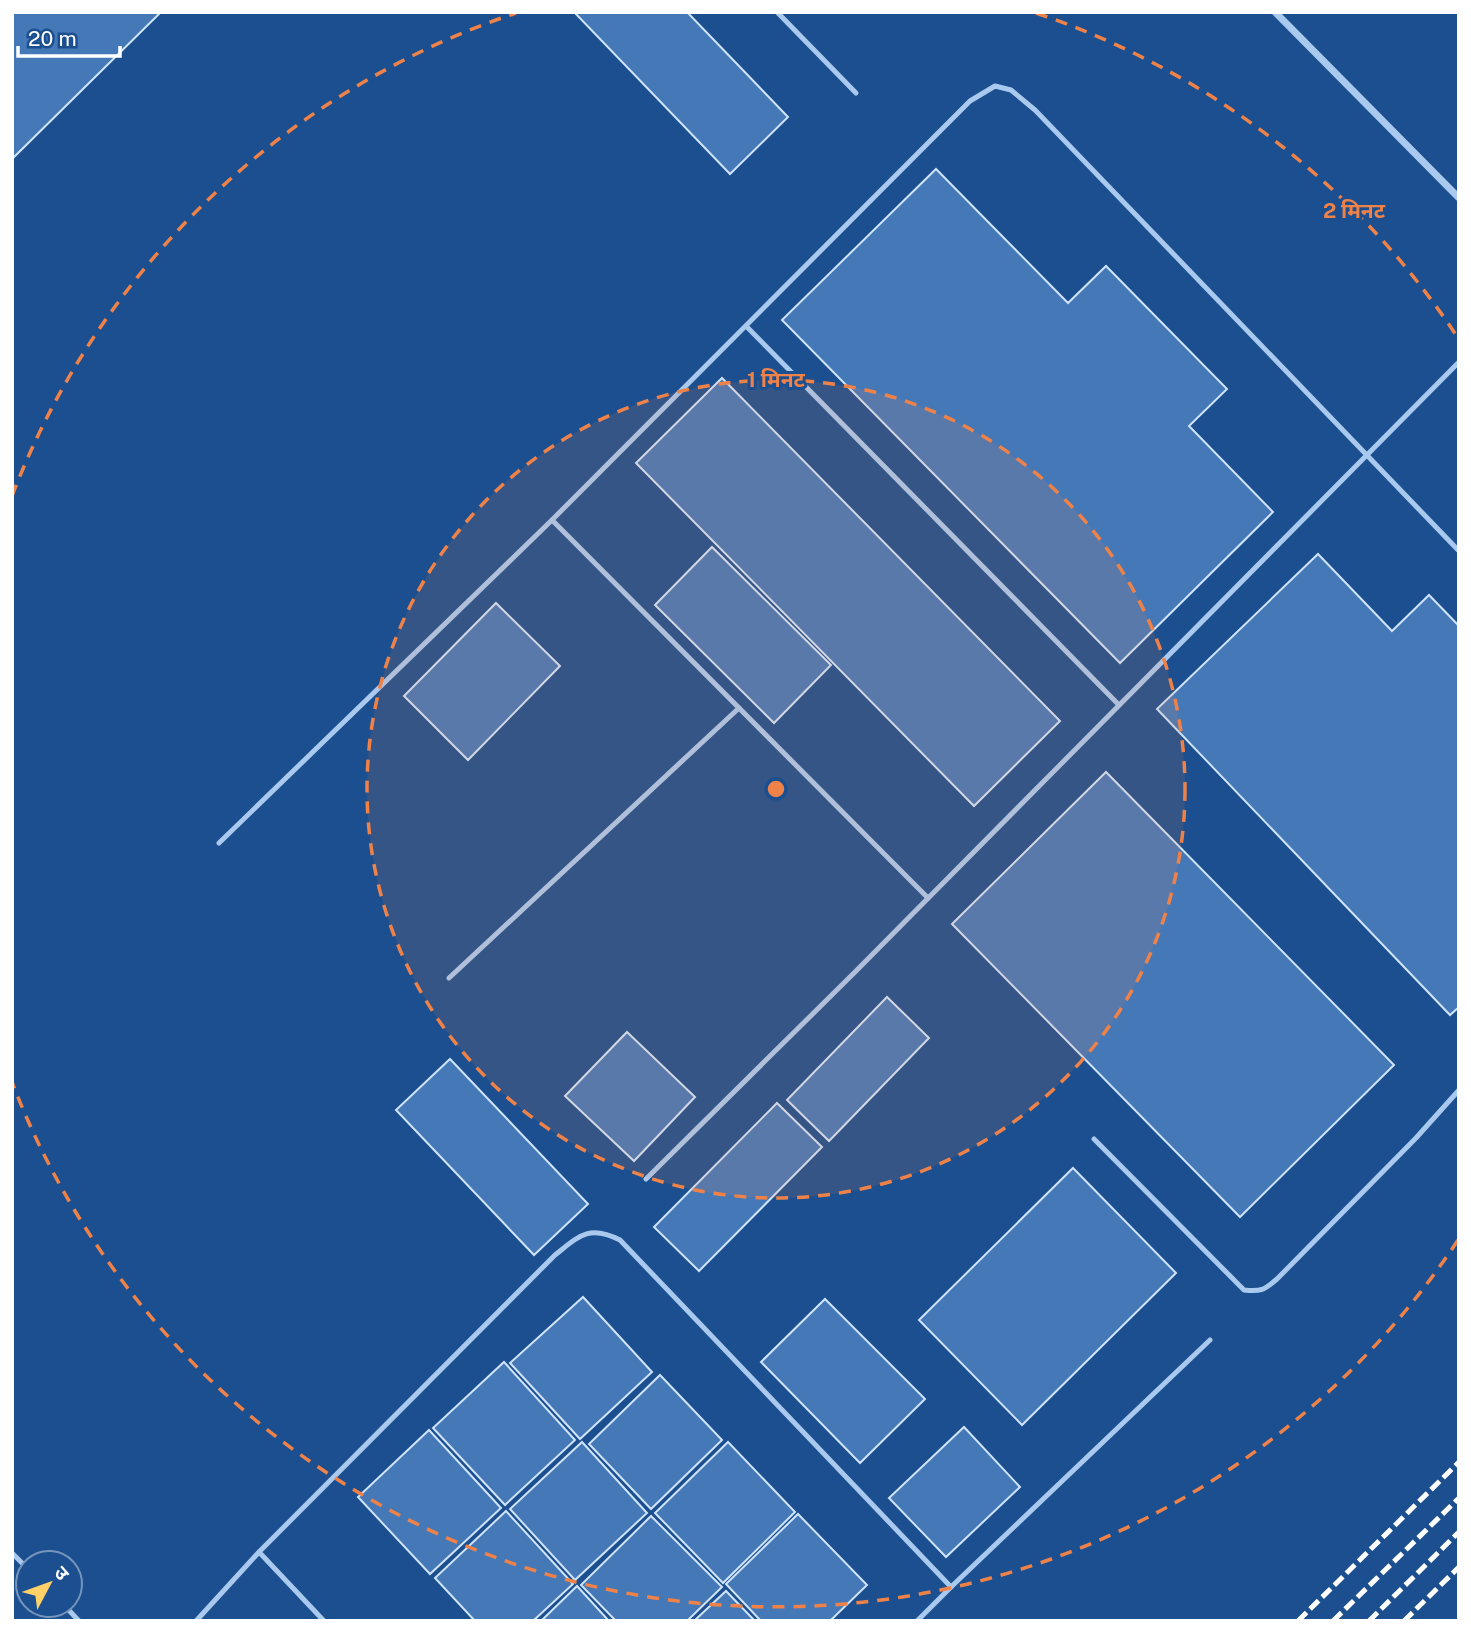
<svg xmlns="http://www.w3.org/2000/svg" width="1471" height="1633" font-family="'Public Sans','Noto Sans Devanagari',sans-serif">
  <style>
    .building { fill: #4478b7; stroke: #cfe3fa; stroke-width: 2 }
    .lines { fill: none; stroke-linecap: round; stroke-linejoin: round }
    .service { stroke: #a9c9ee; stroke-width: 5 }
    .minor { stroke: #a9c9ee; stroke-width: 7 }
    .rail { stroke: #fff; stroke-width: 5; stroke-dasharray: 12 5; stroke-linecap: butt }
    .ring { fill: none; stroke: #ee8249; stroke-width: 3.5; stroke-dasharray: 12 9 }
    .centre { fill: #ee8249; stroke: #1b4f8f; stroke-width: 3.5 }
    .ring-label { font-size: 21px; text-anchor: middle; font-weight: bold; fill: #ee8249; stroke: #1b4f8f; stroke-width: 6; stroke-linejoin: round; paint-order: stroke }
  </style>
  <rect width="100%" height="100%" fill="#1b4f8f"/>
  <g class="building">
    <polygon points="12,12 161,12 12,159"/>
    <polygon points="574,12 687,12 788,117 730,174"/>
    <polygon points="936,169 1068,303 1106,266 1227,389 1189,426 1273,512 1120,663 782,320"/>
    <polygon points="722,378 1060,721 974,806 636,463"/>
    <polygon points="712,547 831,665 774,723 655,605"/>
    <polygon points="1318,554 1392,631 1429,595 1459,626 1459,1007 1450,1015 1157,709"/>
    <polygon points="496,603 560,666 468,760 404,696"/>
    <polygon points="1106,772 1394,1065 1240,1217 952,924"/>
    <polygon points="887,997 929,1038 829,1141 787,1100"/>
    <polygon points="627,1032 695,1097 634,1161 565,1096"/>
    <polygon points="450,1059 588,1204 534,1255 396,1110"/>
    <polygon points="777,1103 822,1147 699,1271 654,1227"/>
    <polygon points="1073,1168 1176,1273 1022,1425 919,1320"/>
    <polygon points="583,1297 652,1372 580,1439 510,1363"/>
    <polygon points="825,1299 925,1399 860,1463 761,1362"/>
    <polygon points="504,1362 575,1440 505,1505 433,1428"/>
    <polygon points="660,1375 722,1440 651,1509 589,1444"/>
    <polygon points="964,1427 1020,1487 946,1557 889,1498"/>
    <polygon points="429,1430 501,1508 430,1574 358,1497"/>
    <polygon points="582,1442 647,1513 575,1580 510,1509"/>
    <polygon points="728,1442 795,1512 723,1583 655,1513"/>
    <polygon points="506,1511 573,1584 533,1621 475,1621 435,1578"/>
    <polygon points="798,1514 867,1585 830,1621 761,1621 726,1584"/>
    <polygon points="651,1516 722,1587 687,1621 616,1621 581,1585"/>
    <polygon points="577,1586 609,1621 541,1621"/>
    <polygon points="726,1591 755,1621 694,1621"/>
  </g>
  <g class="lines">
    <g class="service">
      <polyline points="777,12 856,93"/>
      <polyline points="746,326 1119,705"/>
      <polyline points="552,520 928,898"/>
      <polyline points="219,843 552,520 970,101 995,86 1011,90 1035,110 1459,551"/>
      <polyline points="449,978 739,708"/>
      <path d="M1094,1139l150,151c17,2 20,0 33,-11l139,-141 43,-48"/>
      <polyline points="646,1179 856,971 1459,362"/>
      <polyline points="259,1552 324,1621"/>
      <polyline points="12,1553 28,1569"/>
      <polyline points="64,1605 79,1621"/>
      <path d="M196,1621l63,-69 296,-297c24,-19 34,-31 65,-15l331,347"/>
      <polyline points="917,1621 951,1587 1210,1340"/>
    </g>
    <polyline class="minor" points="1275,12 1459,198"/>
    <g class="rail">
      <polyline points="1298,1621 1459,1462"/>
      <polyline points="1333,1621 1459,1498"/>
      <polyline points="1369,1621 1459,1532"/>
      <polyline points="1404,1621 1459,1567"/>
    </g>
  </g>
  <circle cx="776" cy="789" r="409" fill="#ee8249" fill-opacity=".12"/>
  <g class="ring">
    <circle cx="776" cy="789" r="409"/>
    <path d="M1458 1240A818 818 0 0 1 12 1082M12 496A818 818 0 0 1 516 13M1036 13A818 818 0 0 1 1458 338"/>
  </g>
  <circle cx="776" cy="789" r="10" class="centre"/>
  <g class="ring-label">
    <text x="1354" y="218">2 मिनट</text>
    <text x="776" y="387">1 मिनट</text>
  </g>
  <rect width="1471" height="1633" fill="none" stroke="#ffffff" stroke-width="28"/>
  <g transform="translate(49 1584) rotate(49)"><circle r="33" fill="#1b4f8f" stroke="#7695bc" stroke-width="2"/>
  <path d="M0-5L12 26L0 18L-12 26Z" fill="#ffd166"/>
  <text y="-10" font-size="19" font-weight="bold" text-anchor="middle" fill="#ffffff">उ</text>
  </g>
  <path d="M18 46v10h102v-10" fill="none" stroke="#ffffff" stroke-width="3.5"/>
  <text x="28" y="46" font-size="21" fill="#ffffff" stroke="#1b4f8f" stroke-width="5" paint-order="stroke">20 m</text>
</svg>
